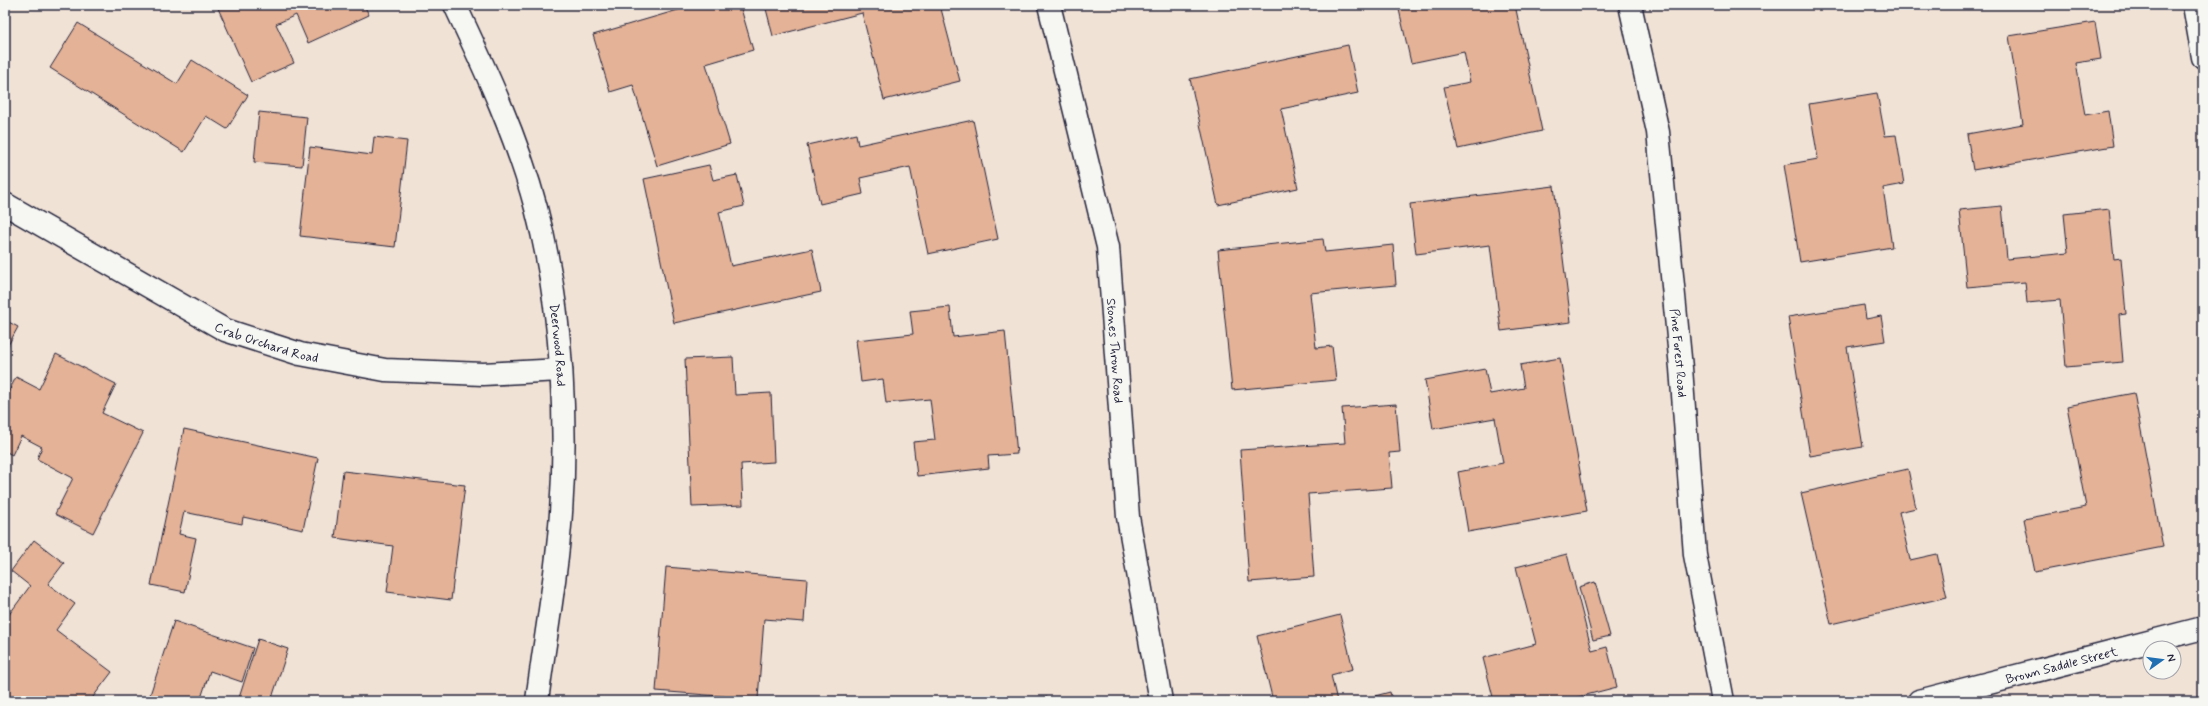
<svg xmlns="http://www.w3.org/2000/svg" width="2208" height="706" font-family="Mynerve,sans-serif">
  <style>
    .building { fill: #e4b296; stroke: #22223b }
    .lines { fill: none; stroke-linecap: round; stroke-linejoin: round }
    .minor-casing { stroke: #22223b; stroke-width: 25 }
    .minor { stroke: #f6f6f2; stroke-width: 22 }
    .labels { text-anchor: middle; stroke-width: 3.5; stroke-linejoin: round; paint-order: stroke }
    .street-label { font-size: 13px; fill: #22223b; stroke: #f6f6f2 }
  </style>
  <rect width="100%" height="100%" fill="#f1e2d6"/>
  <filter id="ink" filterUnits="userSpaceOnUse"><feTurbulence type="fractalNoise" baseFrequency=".025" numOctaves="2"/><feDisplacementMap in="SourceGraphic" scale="8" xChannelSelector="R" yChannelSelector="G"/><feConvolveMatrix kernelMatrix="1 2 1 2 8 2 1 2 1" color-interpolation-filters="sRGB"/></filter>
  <g filter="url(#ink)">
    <g class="building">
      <polygon points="220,5 364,5 369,15 308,43 296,15 276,24 294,63 251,82 217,6"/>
      <polygon points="695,5 740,5 753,50 706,64 730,144 657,166 633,85 610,92 593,35"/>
      <polygon points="765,5 940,5 960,81 884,100 862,13 773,36"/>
      <polygon points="1183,5 1199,5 1184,9"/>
      <polygon points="1398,5 1515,5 1542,131 1458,149 1444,87 1470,82 1464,52 1411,63"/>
      <polygon points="2095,22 2101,59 2076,63 2085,115 2108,111 2113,146 1973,170 1967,134 2023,124 2009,36"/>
      <polygon points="78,23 177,84 192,60 248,95 227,129 206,116 184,152 50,68"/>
      <polygon points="1348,45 1358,93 1281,109 1298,188 1218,205 1190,79"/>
      <polygon points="1877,93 1885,136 1896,135 1904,184 1883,188 1892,247 1800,262 1784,165 1818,159 1809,104"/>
      <polygon points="259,112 307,117 302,166 254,162"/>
      <polygon points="973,120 998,239 928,254 910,167 860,178 863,194 820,204 807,145 856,134 858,145"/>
      <polygon points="374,137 407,141 395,247 300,236 310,147 372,155"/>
      <polygon points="709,165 713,180 737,175 744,206 719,212 731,266 812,249 821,292 674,323 644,179"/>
      <polygon points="1554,186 1571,322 1501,331 1490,245 1416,254 1410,204"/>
      <polygon points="2002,206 2007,259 2068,253 2064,214 2109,209 2114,259 2121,258 2126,314 2119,315 2123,362 2066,367 2060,300 2027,303 2025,282 1967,287 1959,210"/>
      <polygon points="1323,239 1325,252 1393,245 1396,285 1310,293 1316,348 1332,346 1336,380 1232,390 1218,250"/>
      <polygon points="1864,305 1866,319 1881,316 1885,341 1847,347 1863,447 1810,456 1788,317"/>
      <polygon points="950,307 953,337 1005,331 1017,454 988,456 989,468 917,476 913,442 935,440 930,399 886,403 883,379 861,382 856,340 913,334 910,311"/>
      <polygon points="5,320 18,327 5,351"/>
      <polygon points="56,354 116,384 102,413 143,433 93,533 55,514 73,478 37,459 42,447 21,436 12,455 5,451 5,399 16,377 39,389"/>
      <polygon points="733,357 735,395 771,393 774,462 741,464 743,505 692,507 685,359"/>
      <polygon points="1560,358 1587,511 1468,532 1458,472 1503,463 1495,418 1433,429 1425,380 1485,369 1490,394 1524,388 1520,365"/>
      <polygon points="2134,393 2163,547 2035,572 2024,519 2086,507 2067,406"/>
      <polygon points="1396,404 1400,452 1389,453 1392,488 1308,494 1314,577 1249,582 1240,450 1345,443 1342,408"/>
      <polygon points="184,429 318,458 303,530 243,517 242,524 184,512 179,534 196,538 185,592 151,585"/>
      <polygon points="1908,469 1916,508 1899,512 1910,560 1937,554 1947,597 1831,624 1801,493"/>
      <polygon points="343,471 465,485 451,600 387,592 393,546 335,538"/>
      <polygon points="34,540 64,563 48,584 75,604 56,630 112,672 90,701 5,701 5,620 30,586 11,571"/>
      <polygon points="1567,554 1592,651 1607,647 1617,687 1563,701 1494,701 1483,658 1536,644 1516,567"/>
      <polygon points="666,567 807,579 804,622 764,619 758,699 656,691"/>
      <polygon points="1595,582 1610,636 1593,640 1579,587"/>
      <polygon points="1340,615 1353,669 1331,675 1337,701 1273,701 1257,636"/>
      <polygon points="174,621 253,648 242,682 210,671 200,701 148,701"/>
      <polygon points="258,639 288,649 271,701 238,701"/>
      <polygon points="1390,692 1392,701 1356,701"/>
      <polygon points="1047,697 1048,701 1033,701"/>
    </g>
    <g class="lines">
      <g class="minor-casing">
        <g id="minor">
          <path id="s1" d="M455,5c31,66 62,132 81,203 27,102 33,225 23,329 -5,55 -15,109 -22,164"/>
          <path id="s2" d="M1049,5l59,242 20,270 33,184"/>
          <path id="s3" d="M1630,5l28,127 23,236 14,187 28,146"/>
          <polyline points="2194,5 2203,57"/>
          <path id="s4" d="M5,204l220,126 75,24 85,16 98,4 78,-4"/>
          <path id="s5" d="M1919,701l284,-73"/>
        </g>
      </g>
      <use href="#minor" class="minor"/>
    </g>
  </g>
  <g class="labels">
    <g class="street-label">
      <text dy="5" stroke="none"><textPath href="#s4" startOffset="297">Crab Orchard Road</textPath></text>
      <text dy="5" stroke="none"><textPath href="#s1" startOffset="358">Deerwood Road</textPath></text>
      <text dy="5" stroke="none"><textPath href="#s2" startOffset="353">Stones Throw Road</textPath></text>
      <text dy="5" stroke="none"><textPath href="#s3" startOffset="352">Pine Forest Road</textPath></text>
      <text dy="5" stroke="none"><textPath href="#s5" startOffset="147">Brown Saddle Street</textPath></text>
    </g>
  </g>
  <rect width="2208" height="706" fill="none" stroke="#f6f6f2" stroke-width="20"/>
  <rect x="10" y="10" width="2188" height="686" fill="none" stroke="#22223b" stroke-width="1.5" filter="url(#ink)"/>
  <g transform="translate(2162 660) rotate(76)"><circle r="19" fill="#f6f6f2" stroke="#a1a1a9"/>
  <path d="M0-3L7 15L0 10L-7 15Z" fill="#1f6fb2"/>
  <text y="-6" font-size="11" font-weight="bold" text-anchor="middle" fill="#22223b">N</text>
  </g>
</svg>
